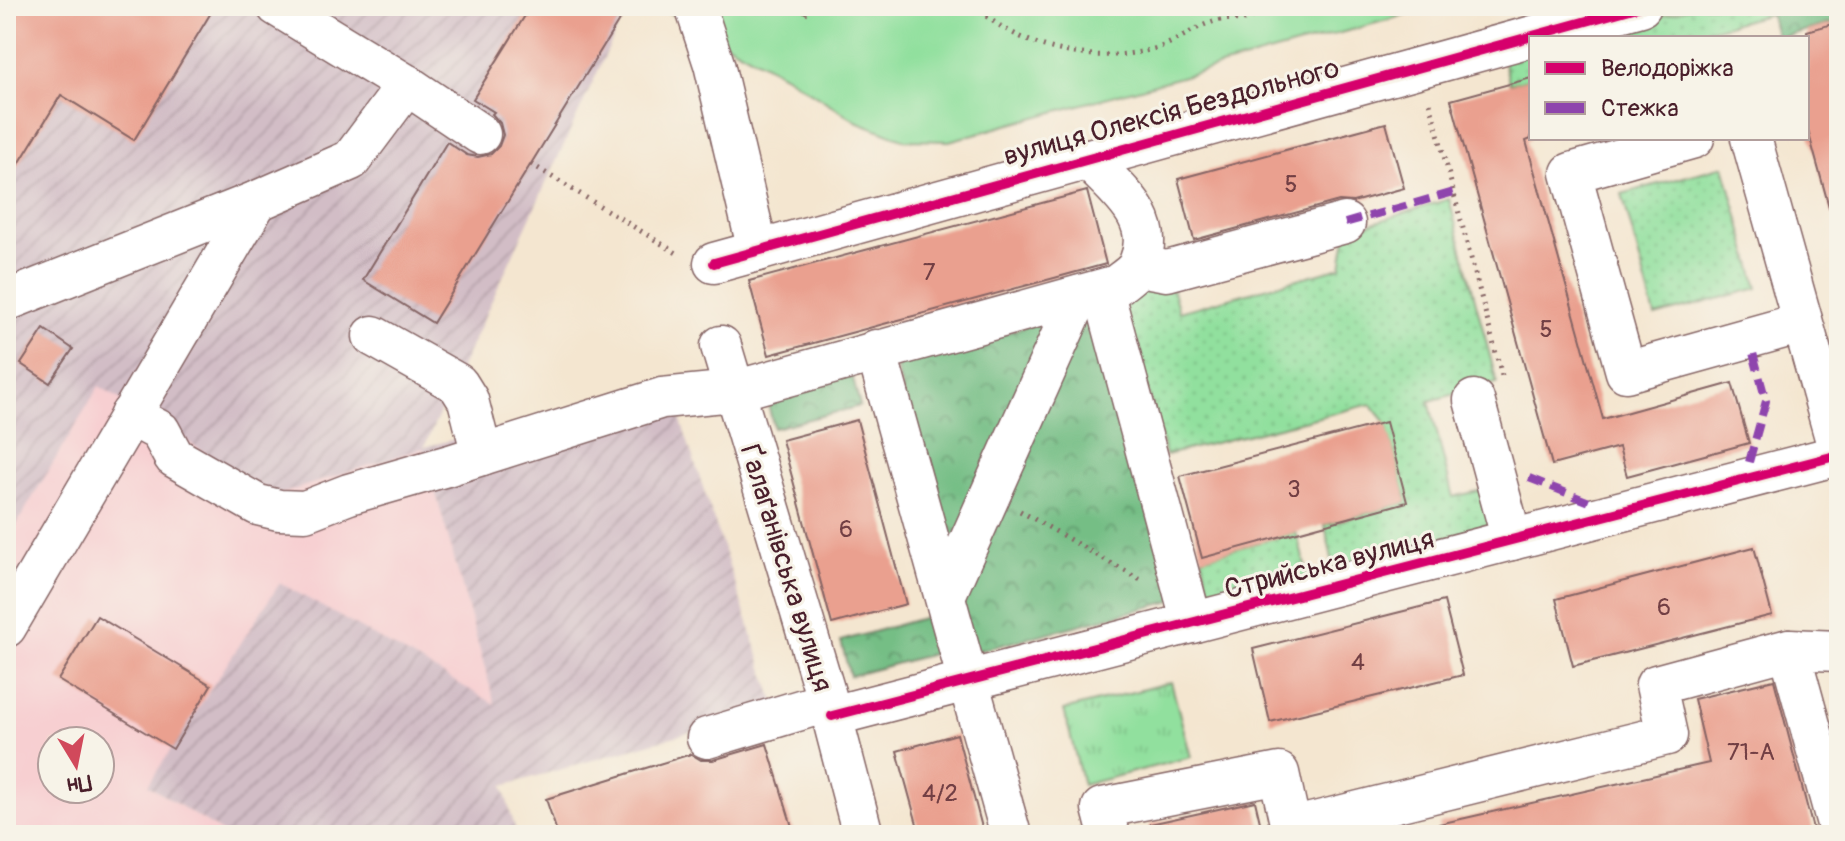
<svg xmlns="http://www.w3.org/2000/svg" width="1845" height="841" font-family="Pangolin,sans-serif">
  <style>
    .built { fill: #f7cfd1; fill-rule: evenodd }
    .industrial { fill: url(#industrial-furrows) }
    .grass { fill: url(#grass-dots); stroke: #6e8064; stroke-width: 2 }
    .forest { fill: url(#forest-crowns); stroke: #5f6e58; stroke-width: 2 }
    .park { fill: url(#park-tufts); stroke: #6e8064; stroke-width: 2 }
    .garden { fill: #91e09e; stroke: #6e8064; stroke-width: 2 }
    .building { fill: #eaa08f }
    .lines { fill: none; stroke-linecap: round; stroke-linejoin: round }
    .minor-casing { stroke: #866565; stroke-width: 43 }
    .path { stroke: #866565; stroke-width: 5; stroke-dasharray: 2 6; stroke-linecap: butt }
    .minor { stroke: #fff; stroke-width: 40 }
    .quiet { stroke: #8e44ad; stroke-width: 8; stroke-dasharray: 16 8; stroke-linecap: butt }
    .cycleway-casing { stroke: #f7f3e8; stroke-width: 15 }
    .cycleway { stroke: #d6006c; stroke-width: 10 }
    .labels { text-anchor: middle; stroke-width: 6; stroke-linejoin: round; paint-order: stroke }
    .number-label { font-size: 24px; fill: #723f44 }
    .street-label { font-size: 28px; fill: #4a1f2b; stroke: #f7f3e8 }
  </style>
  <defs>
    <pattern id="industrial-furrows" width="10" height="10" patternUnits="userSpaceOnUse" patternTransform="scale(2)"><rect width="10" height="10" fill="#d2bdc6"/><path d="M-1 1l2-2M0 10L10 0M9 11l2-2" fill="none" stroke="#b6a2aa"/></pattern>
    <pattern id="grass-dots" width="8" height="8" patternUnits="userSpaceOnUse" patternTransform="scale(2)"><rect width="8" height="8" fill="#91e09e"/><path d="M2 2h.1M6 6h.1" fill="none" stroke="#7fc088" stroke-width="1.8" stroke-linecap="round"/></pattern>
    <pattern id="forest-crowns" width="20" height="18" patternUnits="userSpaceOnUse" patternTransform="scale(2)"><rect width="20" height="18" fill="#74be85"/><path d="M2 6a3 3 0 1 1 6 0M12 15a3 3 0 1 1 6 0" fill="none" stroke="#619a6d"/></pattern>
    <pattern id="park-tufts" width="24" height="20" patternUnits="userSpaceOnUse" patternTransform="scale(2)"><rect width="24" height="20" fill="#91e09e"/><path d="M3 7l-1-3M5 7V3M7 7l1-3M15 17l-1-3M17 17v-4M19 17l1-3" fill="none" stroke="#7fc088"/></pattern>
  </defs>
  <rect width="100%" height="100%" fill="#f7f3e8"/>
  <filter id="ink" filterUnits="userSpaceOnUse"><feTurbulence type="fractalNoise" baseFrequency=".0125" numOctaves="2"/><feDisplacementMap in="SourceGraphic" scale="16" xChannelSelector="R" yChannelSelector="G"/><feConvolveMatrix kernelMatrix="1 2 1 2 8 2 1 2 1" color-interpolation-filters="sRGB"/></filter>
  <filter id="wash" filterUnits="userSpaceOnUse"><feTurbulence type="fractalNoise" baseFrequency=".006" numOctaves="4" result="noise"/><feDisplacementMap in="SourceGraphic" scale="32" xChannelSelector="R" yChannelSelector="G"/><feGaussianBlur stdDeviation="1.8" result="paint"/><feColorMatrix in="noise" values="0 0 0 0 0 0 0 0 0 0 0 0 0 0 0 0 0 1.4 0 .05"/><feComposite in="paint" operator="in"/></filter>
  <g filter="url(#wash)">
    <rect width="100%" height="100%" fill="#f4e6d0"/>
    <path class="built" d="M6,6l427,317 -10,125 73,257 -348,80 78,50h-220zM52,741h48v48h-48z"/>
    <polygon class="industrial" points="6,6 628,6 424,447 669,385 776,707 503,786 517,835 226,835 148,785 280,583 495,704 423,448 274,496 99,386 6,542"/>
    <g class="grass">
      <polygon points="1696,6 1800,6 1678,38 1580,38"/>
      <polygon points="1531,52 1531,78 1510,84 1503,59"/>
      <polygon points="1724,166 1758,288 1655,316 1622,194"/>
      <polygon points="1449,199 1497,383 1429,401 1453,497 1491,488 1500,526 1334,569 1325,525 1407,502 1385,421 1371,404 1166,455 1120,295 1170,281 1179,312 1341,267 1347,231"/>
      <polygon points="1296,532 1308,576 1212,600 1202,558"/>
    </g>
    <g class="forest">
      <polygon points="1800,6 1839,6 1839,25 1838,22 1777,38 1770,13"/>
      <polygon points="1098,305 1176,600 970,653 896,366"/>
      <polygon points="851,371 860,406 774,428 765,393"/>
      <polygon points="926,617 936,653 850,676 841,641"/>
    </g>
    <polygon class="park" points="1171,682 1191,757 1083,785 1064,710"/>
    <polygon class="garden" points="657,6 1438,6 949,141 905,140 858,122 784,75"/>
    <g id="blocks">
      <g class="building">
        <polygon points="6,6 215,6 134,140 61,95 6,185"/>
        <polygon points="531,6 628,6 433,323 363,280 447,142 467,155 478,157 491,154 499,146 503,135 500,123 492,114 494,112 473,99"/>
        <polygon points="1839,22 1839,212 1831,214 1807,127 1807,31"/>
        <polygon points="1531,78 1531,139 1526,141 1603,419 1732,383 1749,443 1627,476 1619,447 1552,465 1451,100"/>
        <polygon points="1386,123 1404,188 1353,202 1339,201 1194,240 1178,179"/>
        <polygon points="1087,191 1106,264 769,355 749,281"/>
        <polygon points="44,329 73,349 50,383 21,364"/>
        <polygon points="857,420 906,604 832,624 782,440"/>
        <polygon points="1386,422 1407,502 1202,558 1180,476"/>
        <polygon points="1754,547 1772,615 1573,666 1556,599"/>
        <polygon points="1444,601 1463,675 1270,722 1253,649"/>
        <polygon points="97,616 211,685 173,749 58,680"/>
        <polygon points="1774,680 1813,829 1786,835 1441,835 1439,824 1709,763 1694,699"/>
        <polygon points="957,734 984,835 920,835 897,751"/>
        <polygon points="767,744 793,830 776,835 558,835 546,799 691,754 701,760 713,760"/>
        <polygon points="1255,801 1263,835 1151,835 1150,824"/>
      </g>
    </g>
  </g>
  <g filter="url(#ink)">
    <use href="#blocks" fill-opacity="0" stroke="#866565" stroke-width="2"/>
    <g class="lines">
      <g class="minor-casing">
        <g id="minor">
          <polyline points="277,6 407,85 480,134"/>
          <polyline points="695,6 714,64 758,251"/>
          <polyline points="1694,138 1571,173 1626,372 1802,323"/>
          <polyline points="1751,138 1839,452"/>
          <polyline points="714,263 1641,6"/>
          <polyline points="1139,266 1167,271 1345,223"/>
          <polyline points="1103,290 1192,623"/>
          <polyline points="6,301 257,201 351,160 407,85"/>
          <polyline points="373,336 458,384 468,400 482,455"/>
          <polyline points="721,346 832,716 863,835"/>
          <polyline points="876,350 1011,835"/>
          <polyline points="1474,400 1512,540"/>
          <path d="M130,415l30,16 14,26 84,48 21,5 26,1 44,-17 101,-29 212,-67 72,-7 383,-106c7,-6 19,-13 22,-22 20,-45 -24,-74 -51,-104"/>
          <polyline points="945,596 1079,296"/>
          <polyline points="6,627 257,201"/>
          <polyline points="1789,649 1839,831"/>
          <polyline points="832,716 1839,455"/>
          <polyline points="707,738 827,702"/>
          <polyline points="1109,835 1102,808 1279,773 1291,828 1667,735 1656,685 1789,649 1839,651"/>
        </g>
      </g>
      <g class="path">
        <path d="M974,6c48,44 120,60 183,42 20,-6 36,-20 55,-26 10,-4 26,-2 37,-2l8,-14"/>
        <polyline points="805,14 810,6"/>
        <polyline points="1430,103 1502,376"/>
        <polyline points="531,164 680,255"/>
        <polyline points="1020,511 1144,582"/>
      </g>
      <use href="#minor" class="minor"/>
      <g class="quiet">
        <polyline points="1345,223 1454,192"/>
        <polyline points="1749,462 1766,401 1753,353"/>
        <polyline points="1529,478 1592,503"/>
      </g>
      <g class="cycleway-casing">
        <g id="cycleway">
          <polyline points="714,263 1641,6"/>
          <polyline points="832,716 1839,455"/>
        </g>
      </g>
      <use href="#cycleway" class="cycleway"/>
    </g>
  </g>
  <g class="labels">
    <g class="number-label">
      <text x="1291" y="192">5</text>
      <text x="929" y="280">7</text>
      <text x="1546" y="337">5</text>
      <text x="1294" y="497">3</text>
      <text x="846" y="537">6</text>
      <text x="1664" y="615">6</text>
      <text x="1358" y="670">4</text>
      <text x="1751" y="760">71-А</text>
      <text x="940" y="801">4/2</text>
    </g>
    <g class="street-label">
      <text transform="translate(1171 111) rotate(-15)" y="10">вулиця Олексія Бездольного</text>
      <text transform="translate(1329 563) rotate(-14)" y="10">Стрийська вулиця</text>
      <text transform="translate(787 567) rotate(73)" y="10">Ґалаґанівська вулиця</text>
    </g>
  </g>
  <rect width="1845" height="841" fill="none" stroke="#f7f3e8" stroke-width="32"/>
  <rect x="1529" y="36" width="280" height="104" fill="#f7f3e8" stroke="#b29e9c" stroke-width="2"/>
  <rect x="1545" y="62" width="40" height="12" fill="#d6006c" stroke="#b29e9c" stroke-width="2"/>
  <text x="1601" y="76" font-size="24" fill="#4a1f2b">Велодоріжка</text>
  <rect x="1545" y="102" width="40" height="12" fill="#8e44ad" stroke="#b29e9c" stroke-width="2"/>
  <text x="1601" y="116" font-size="24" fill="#4a1f2b">Стежка</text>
  <g transform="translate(76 765) rotate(170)"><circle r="38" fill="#f7f3e8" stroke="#b29e9c" stroke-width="2"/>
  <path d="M0-6L14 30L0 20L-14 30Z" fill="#d1495b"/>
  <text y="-12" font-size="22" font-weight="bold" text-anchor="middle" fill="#4a1f2b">Пн</text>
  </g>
</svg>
